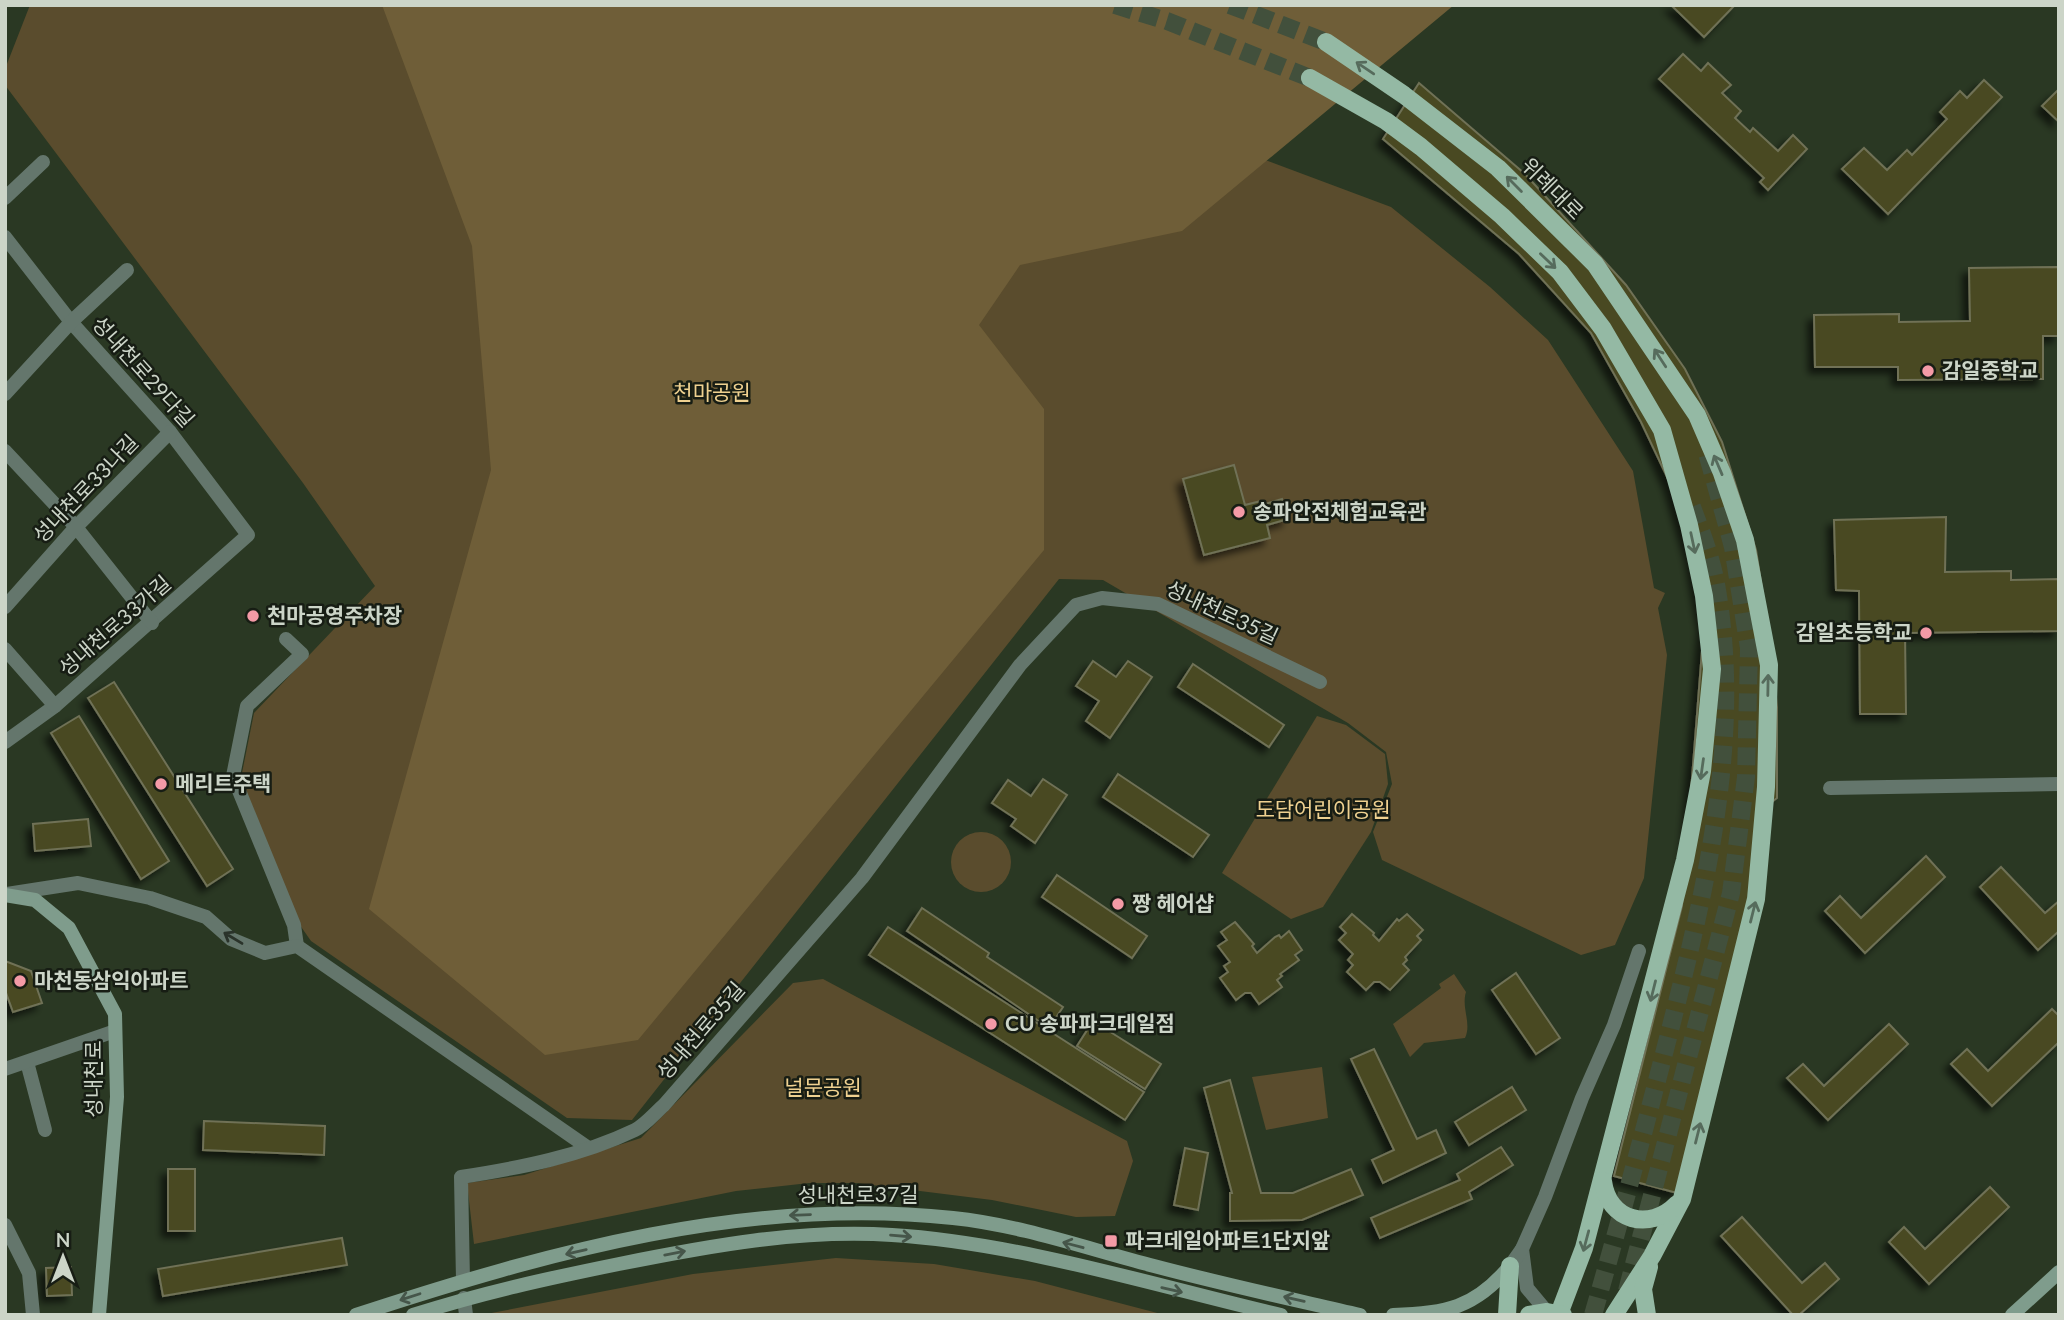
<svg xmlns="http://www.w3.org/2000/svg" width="2064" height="1320" font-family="Lato,'Noto Sans KR',sans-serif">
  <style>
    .green { fill: #5a4c2d }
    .forest { fill: #6f5e38 }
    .building { fill: #484921; stroke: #6f7156; stroke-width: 2; filter: url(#shadow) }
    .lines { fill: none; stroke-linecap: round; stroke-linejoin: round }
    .primary-tunnel { stroke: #42503c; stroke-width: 18; stroke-dasharray: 18 9; stroke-linecap: butt }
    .street { stroke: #64766c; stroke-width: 14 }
    .secondary { stroke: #7f9c8c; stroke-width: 14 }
    .primary { stroke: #94b9a4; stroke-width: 18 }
    .oneway { stroke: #566b5c }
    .oneway2 { stroke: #2a332a }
    .oneway3 { stroke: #46564a }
    .poi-dot { fill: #f49aa6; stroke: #171d14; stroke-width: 2.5 }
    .labels { text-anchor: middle; stroke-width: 5; stroke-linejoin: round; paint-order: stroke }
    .street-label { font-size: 21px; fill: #ccd5c8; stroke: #171d14 }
    .poi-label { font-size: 21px; font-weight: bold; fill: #ccd5c8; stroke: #171d14; text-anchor: start }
    .park-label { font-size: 21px; fill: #efd190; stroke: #171d14 }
  </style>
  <defs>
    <filter id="shadow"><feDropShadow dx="-6" dy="6" stdDeviation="3.5" flood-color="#0009"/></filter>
  </defs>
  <rect width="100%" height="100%" fill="#2a3823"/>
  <g class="green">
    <polygon points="30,5 508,5 1244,152 1391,207 1490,287 1548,340 1633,471 1654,588 1665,593 1658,608 1667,655 1644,878 1615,945 1581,955 1382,860 1373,832 1392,784 1386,752 1348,723 1103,580 1059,579 632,1120 567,1118 311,941 290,911 241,778 254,713 375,586 303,483 5,85 5,69"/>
    <polygon points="1317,716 1346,725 1385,754 1388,784 1371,832 1323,907 1291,919 1222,873"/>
    <circle cx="981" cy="862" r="30"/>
    <path d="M1454,974l12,18c-5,16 6,31 -1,46l-41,5 -14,14 -17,-33 48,-36 -2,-4z"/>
    <polygon points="823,979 1127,1141 1133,1161 1115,1216 1076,1217 992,1200 856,1183 809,1183 736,1191 474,1244 467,1183 524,1175 641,1138 793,983"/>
    <polygon points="1322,1067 1328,1118 1266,1130 1252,1077"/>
    <polygon points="836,1258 934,1264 1035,1281 1165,1315 481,1315 693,1274"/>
  </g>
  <polygon class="forest" points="382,5 1454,5 1182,231 1020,265 979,325 1044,409 1044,550 638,1040 545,1055 369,909 491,470 472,246"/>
  <g class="building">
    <polygon points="1671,5 1735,5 1704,37"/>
    <polygon points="1683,54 1701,71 1708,63 1731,85 1722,93 1741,111 1735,118 1750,132 1753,128 1778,151 1793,135 1807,149 1768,190 1760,182 1764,178 1659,79"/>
    <polygon points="1984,80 2002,97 1888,214 1842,169 1864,148 1887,170 1907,150 1912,155 1947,119 1940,112 1960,91 1967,98"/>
    <polygon points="1419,83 1525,174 1626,285 1685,369 1722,442 1756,550 1771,647 1777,707 1777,798 1760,811 1750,894 1677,1193 1614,1176 1682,906 1704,625 1691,554 1670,483 1641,422 1591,333 1519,254 1383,139"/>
    <polygon points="2057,91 2059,92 2059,122 2042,106"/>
    <polygon points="2059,267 2059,336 2043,336 2043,379 1898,380 1898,367 1815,367 1814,315 1899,314 1899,322 1970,321 1969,268"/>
    <polygon points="1234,465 1245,505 1261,501 1262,505 1282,499 1288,519 1267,525 1270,538 1204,555 1183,479"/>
    <polygon points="1946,517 1945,572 2011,571 2011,580 2059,579 2059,631 1905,633 1906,714 1860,714 1859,591 1836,590 1834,520"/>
    <polygon points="1093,661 1116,677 1128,661 1152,677 1110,738 1086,721 1099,701 1076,686"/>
    <polygon points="1193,664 1284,725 1269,747 1178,687"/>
    <polygon points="114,682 233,869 207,886 88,698"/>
    <polygon points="79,716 169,861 141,879 51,733"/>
    <polygon points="1118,774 1209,835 1193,857 1103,797"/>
    <polygon points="1043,779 1067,795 1035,843 1011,826 1016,819 992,803 1008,780 1031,796"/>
    <polygon points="88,819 91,846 35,851 33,824"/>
    <polygon points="1926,856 1945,877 1865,953 1825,911 1840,896 1861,918"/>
    <polygon points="2001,867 2045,913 2059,901 2059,931 2038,950 1980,887"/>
    <polygon points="1057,875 1147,936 1132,958 1042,897"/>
    <polygon points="922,908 989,953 987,957 1063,1007 1049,1028 907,931"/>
    <polygon points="1352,914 1374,933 1373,935 1379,941 1397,919 1399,921 1407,914 1423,930 1417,936 1421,940 1405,957 1407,960 1403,964 1409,970 1390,990 1380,982 1374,982 1366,990 1347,972 1353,965 1348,960 1353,954 1339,940 1346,933 1340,927"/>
    <polygon points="1235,922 1254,944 1252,946 1257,953 1275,937 1279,935 1281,938 1289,931 1302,950 1295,955 1299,960 1280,974 1282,976 1277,980 1282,987 1259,1004 1251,993 1245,993 1236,1000 1220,978 1228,972 1224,966 1230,962 1218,946 1227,940 1221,932"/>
    <polygon points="888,927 1144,1092 1125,1120 869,955"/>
    <polygon points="5,961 31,971 42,1003 13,1012 5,990"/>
    <polygon points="1516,973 1560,1038 1536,1054 1492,990"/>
    <polygon points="2052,1009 2059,1016 2059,1042 1992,1106 1951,1064 1967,1049 1988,1071"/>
    <polygon points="1093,1021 1161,1064 1145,1089 1077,1046"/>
    <polygon points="1889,1024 1908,1044 1828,1120 1787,1078 1803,1064 1824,1086"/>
    <polygon points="1374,1049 1417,1139 1436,1130 1446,1153 1383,1183 1372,1160 1394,1150 1351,1059"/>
    <polygon points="1230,1080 1261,1193 1293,1193 1351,1169 1363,1195 1302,1220 1230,1221 1230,1193 1232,1193 1204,1088"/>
    <polygon points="1512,1087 1526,1110 1469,1145 1455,1122"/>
    <polygon points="204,1121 325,1126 324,1155 203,1150"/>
    <polygon points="1501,1147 1513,1165 1469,1192 1472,1199 1380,1238 1371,1218 1460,1180 1457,1174"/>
    <polygon points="1185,1148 1208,1153 1198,1210 1174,1205"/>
    <rect x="168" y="1169" width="27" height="62"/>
    <polygon points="1990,1187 2009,1207 1929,1284 1889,1242 1904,1227 1925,1249"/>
    <polygon points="1742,1217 1802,1283 1825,1263 1839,1279 1799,1315 1793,1315 1721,1236"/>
    <polygon points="342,1238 347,1265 163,1296 158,1269"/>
    <polygon points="71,1267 72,1295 47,1296 46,1268"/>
  </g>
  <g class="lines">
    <g class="primary-tunnel">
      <polyline points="1115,5 1167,21 1310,78"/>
      <polyline points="1230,5 1326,42"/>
      <polyline points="1627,1291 1731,893 1746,777 1749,648 1733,547 1707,453"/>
      <path d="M1593,1315c27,-94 52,-187 76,-281 37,-146 74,-298 47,-450 -5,-29 -17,-58 -27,-85"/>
    </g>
    <g class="street">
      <polyline points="5,198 43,162"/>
      <polyline points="5,237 71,322 170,432 248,535 55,706 5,742"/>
      <polyline points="5,394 71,322 127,270"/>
      <polyline points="5,451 76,527 152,623"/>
      <polyline points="5,607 76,527 170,432"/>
      <polyline points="286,639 302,654 247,706 233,776 294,925 297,946"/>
      <polyline points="5,649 55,706"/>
      <polyline points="1830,788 2059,784"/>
      <polyline points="7,894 78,883 150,898 206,917 231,939 265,953 297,946 587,1147"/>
      <polyline points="27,1062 45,1130"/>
      <polyline points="5,1069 115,1031"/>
      <polyline points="5,1225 29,1273 33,1315"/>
      <polyline points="1522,1249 1527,1288 1547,1312"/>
      <polyline points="1510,1266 1522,1249 1545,1197 1582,1098 1614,1025 1639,951"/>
      <path d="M463,1280l-2,-103c59,-9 120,-21 174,-47 10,-5 20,-17 29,-25l198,-227 158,-213 56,-60 26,-7 56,6 162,78"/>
      <polyline points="464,1298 466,1315"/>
    </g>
    <g class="secondary">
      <polyline points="5,895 35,900 69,928 115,1014 117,1097 99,1315"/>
      <path d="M356,1315c192,-63 393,-119 597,-97 68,7 135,31 201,48 68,18 137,33 206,49"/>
      <path d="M413,1315c68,-22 137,-37 206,-51 90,-18 181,-35 273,-29 128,8 264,51 389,80"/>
      <path d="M1393,1315c52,-1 82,-7 117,-49"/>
      <polyline points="2012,1315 2059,1272"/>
    </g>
    <g class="primary">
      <polyline points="1326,42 1404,95 1498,168 1595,264 1697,415 1722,473 1745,540 1769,665 1766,787 1756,899 1682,1199 1652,1256 1614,1315"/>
      <polyline points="1310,78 1386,121 1421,147 1502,216 1560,272 1603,329 1662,430 1689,525 1704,596 1712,669 1702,771 1685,860 1584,1248 1559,1314"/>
      <path d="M1603,1181c5,40 47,51 74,23"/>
      <polyline points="1507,1315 1510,1266"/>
      <polyline points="1529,1315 1547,1312 1563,1315"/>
      <polyline points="1647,1315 1643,1289 1649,1267"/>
    </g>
  </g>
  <defs><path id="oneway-shaft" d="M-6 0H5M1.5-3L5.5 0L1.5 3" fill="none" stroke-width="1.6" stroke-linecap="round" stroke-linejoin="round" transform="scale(1.75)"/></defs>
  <g class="oneway">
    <use href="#oneway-shaft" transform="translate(1365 68) rotate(-146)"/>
    <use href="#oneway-shaft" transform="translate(1514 184) rotate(-135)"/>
    <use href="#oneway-shaft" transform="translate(1548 261) rotate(44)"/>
    <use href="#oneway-shaft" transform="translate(1660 358) rotate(-123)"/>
    <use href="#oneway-shaft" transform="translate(1718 465) rotate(-113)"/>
    <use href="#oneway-shaft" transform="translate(1693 543) rotate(78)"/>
    <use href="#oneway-shaft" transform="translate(1768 685) rotate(-89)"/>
    <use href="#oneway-shaft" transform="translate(1702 769) rotate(98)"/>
    <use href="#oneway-shaft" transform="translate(1753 912) rotate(-76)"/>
    <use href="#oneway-shaft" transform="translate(1653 991) rotate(104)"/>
    <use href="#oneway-shaft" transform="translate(1698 1133) rotate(-76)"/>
    <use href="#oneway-shaft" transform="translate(1586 1241) rotate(105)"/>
  </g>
  <use class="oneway2" href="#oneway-shaft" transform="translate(233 938) rotate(-149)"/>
  <g class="oneway3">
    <use href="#oneway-shaft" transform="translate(800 1215) rotate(178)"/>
    <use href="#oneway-shaft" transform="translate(901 1236) rotate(5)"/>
    <use href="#oneway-shaft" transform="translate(1073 1245) rotate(-165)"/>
    <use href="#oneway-shaft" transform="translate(576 1252) rotate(167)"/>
    <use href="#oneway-shaft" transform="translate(675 1253) rotate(-11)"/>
    <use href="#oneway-shaft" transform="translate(1172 1290) rotate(13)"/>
    <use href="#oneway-shaft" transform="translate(410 1297) rotate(162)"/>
    <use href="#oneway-shaft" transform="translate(1294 1299) rotate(-167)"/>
  </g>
  <g class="poi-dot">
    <circle cx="1928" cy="371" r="7"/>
    <circle cx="1239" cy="512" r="7"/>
    <circle cx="253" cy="616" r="7"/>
    <circle cx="1926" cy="633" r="7"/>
    <circle cx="161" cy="784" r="7"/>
    <circle cx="1118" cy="904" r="7"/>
    <circle cx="20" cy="981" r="7"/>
    <circle cx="991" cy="1024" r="7"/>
    <rect x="1104" y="1234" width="14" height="14" rx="3.5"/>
  </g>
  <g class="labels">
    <g class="street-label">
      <text transform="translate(1552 189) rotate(45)" y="7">위례대로</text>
      <text transform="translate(143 372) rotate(48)" y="7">성내천로29다길</text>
      <text transform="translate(86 489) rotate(-46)" y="7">성내천로33나길</text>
      <text transform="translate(1222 613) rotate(25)" y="7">성내천로35길</text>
      <text transform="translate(115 626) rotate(-41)" y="7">성내천로33가길</text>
      <text transform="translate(701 1031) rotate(-49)" y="7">성내천로35길</text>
      <text transform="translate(94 1079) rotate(-90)" y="7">성내천로</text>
      <text x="858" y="1202">성내천로37길</text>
    </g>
    <g class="poi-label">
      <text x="1942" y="378">감일중학교</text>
      <text x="1253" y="519">송파안전체험교육관</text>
      <text x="267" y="623">천마공영주차장</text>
      <text x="1912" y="640" text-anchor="end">감일초등학교</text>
      <text x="175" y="791">메리트주택</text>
      <text x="1132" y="911">짱 헤어샵</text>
      <text x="34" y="988">마천동삼익아파트</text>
      <text x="1005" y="1031">CU 송파파크데일점</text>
      <text x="1125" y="1248">파크데일아파트1단지앞</text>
    </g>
    <g class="park-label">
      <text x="712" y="400">천마공원</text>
      <text x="1323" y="817">도담어린이공원</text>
      <text x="823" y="1095">널문공원</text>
    </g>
  </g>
  <rect width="2064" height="1320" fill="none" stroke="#ccd5c8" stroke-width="14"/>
  <g transform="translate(63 1257)" stroke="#171d14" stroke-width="5" paint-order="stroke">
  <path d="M0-5L12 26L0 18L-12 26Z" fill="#ccd5c8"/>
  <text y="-10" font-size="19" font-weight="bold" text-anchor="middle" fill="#ccd5c8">N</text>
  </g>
</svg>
